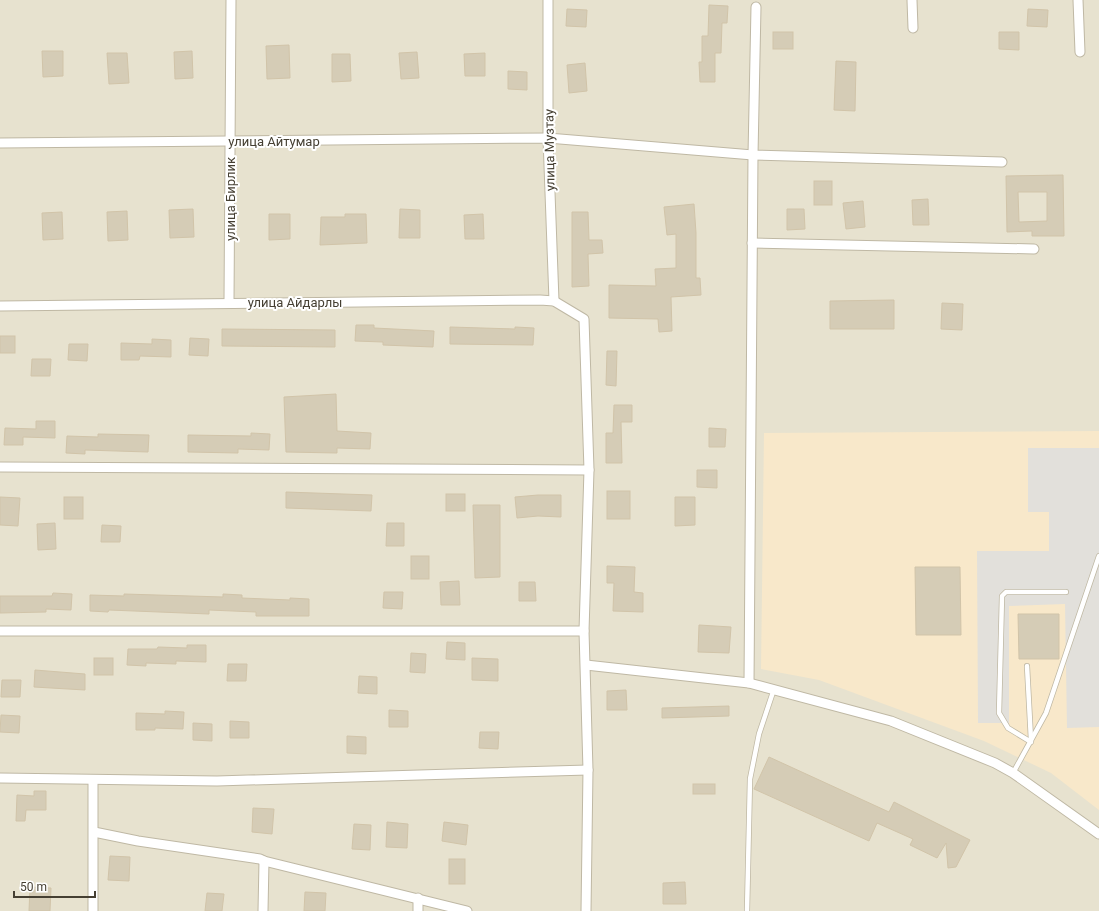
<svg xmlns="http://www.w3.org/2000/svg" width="1099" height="911" font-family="Roboto,sans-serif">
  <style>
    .residential { fill: #e7e2cf }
    .commercial { fill: #f8e8ca }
    .parking { fill: #e2e0db }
    .building { fill: #d5ccb6; stroke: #d1c4a9; fill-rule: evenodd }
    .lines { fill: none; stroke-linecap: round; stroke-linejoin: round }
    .service-casing { stroke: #bfb8a4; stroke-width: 6 }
    .minor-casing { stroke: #bfb8a4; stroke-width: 11 }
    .service { stroke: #fff; stroke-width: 4.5 }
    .minor { stroke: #fff; stroke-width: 9 }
    .labels { text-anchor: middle; stroke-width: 4; stroke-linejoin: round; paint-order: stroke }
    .street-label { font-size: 13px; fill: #453f32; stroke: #fff }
  </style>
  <rect width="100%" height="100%" fill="#f3efe2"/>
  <rect class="residential" x="0" y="0" width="1099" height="911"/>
  <polygon class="commercial" points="1099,431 1099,810 1051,773 984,741 819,680 761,669 764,433"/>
  <polygon class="parking" points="1028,448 1099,448 1099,727 1067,728 1065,604 1009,606 1009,723 978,723 977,551 1049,551 1049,512 1028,512"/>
  <g class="building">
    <polygon points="709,5 728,6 727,23 722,23 721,53 715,53 715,82 700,82 699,62 702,62 702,36 708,36"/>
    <polygon points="567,9 587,10 586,27 566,26"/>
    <polygon points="1028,9 1048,10 1047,27 1027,26"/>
    <rect x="773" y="32" width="20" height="17"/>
    <polygon points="999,32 1019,32 1019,50 999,49"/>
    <polygon points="289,45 290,78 267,79 266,46"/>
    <polygon points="42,51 63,51 63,76 43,77"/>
    <polygon points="192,51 193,78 175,79 174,52"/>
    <polygon points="417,52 419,78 401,79 399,53"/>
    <polygon points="107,53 127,53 129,83 109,84"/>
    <polygon points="485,53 485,76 465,76 464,54"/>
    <polygon points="332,54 350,54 351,81 332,82"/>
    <polygon points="836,61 856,62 855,111 834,110"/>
    <polygon points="585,63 587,91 569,93 567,65"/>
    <polygon points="508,71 527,72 527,90 508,89"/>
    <path d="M1063,175l1,61h-32v-5l-25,1 -1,-56zM1018,192h29v29l-28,1z"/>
    <rect x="814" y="181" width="18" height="24"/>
    <polygon points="928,199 929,225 913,225 912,200"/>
    <polygon points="863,201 865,227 846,229 843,203"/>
    <polygon points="694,204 696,233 696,278 700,278 701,295 671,297 672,331 659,332 658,319 609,318 609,285 656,286 655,269 676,268 676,234 667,235 664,207"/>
    <polygon points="193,209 194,237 170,238 169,210"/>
    <polygon points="400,209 420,210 420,238 399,238"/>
    <polygon points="787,209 804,209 805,229 787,230"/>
    <polygon points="127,211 128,240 108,241 107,212"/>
    <polygon points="62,212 63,239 43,240 42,213"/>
    <polygon points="572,212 588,212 589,240 602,240 603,253 588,254 589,286 572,287"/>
    <polygon points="269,214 290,214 290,239 269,240"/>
    <polygon points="345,214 366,214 367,243 320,245 321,217 345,217"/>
    <polygon points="483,214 484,239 465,239 464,215"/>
    <polygon points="894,300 894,329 830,329 830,301"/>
    <polygon points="942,303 963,304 962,330 941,329"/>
    <polygon points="356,325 374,325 374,328 434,331 433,347 383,345 383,342 355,341"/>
    <polygon points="450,327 515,329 515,327 534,328 533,345 450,344"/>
    <polygon points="222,329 335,330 335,347 222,346"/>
    <rect x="0" y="336" width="15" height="17"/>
    <polygon points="190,338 209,339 208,356 189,355"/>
    <polygon points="152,339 171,340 171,357 140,356 139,360 121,360 121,343 152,344"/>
    <polygon points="69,344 88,344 87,361 68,360"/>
    <polygon points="607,351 617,351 616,386 606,385"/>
    <polygon points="32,359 51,359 50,376 31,376"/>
    <polygon points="336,394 337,431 371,433 370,449 337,448 337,453 286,452 284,397"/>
    <polygon points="614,405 632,405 632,422 621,422 622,463 606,463 606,433 613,433"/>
    <polygon points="36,421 55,421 55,438 23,437 23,445 4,445 5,428 36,429"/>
    <polygon points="709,428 726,429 725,447 709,447"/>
    <polygon points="251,433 270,434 269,450 238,449 238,453 188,452 188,435 251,436"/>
    <polygon points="98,434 149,435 148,452 85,450 85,454 66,453 67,436 98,437"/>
    <polygon points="697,470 717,470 717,488 697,487"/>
    <rect x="607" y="491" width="23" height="28"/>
    <polygon points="286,492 372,495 371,511 286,508"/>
    <rect x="446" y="494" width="19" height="17"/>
    <polygon points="538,495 561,495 561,517 538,516 517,518 515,497"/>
    <polygon points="0,497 20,498 18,526 0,525"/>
    <rect x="64" y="497" width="19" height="22"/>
    <polygon points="675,497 695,497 695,525 675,526"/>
    <polygon points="473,505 500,505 500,577 475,578"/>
    <polygon points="55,523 56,549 38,550 37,524"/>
    <polygon points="387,523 404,523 404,546 386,546"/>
    <polygon points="102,525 121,526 120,542 101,542"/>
    <rect x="411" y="556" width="18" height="23"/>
    <polygon points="607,566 635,567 634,592 643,593 643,612 613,611 614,583 607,583"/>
    <polygon points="915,567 960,567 961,635 916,635"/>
    <polygon points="459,581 460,605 441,605 440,582"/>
    <polygon points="519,582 535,582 536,601 519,601"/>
    <polygon points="384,592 403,592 402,609 383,608"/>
    <polygon points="53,593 72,594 71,610 46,609 46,612 0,613 0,596 52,596"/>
    <polygon points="124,594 223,597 223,594 242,595 242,598 290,600 290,598 309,599 309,616 256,616 256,612 209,610 209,614 109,610 108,612 90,611 90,595 124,596"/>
    <polygon points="1018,614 1059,614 1059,659 1019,659"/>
    <polygon points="699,625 731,627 729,653 698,652"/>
    <polygon points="447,642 465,643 465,660 446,659"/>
    <polygon points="187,645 206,645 206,662 176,661 176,664 146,663 146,666 127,665 128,649 157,649 158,647 187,648"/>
    <polygon points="411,653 426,654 425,673 410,672"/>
    <rect x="94" y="658" width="19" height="17"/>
    <polygon points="472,658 498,659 498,681 472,680"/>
    <polygon points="228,664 247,664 246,681 227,681"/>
    <polygon points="35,670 85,674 85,690 34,687"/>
    <polygon points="359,676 377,677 377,694 358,693"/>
    <polygon points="2,680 21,680 20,697 1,697"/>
    <polygon points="626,690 627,710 607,710 607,691"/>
    <polygon points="729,706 729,716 662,718 662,708"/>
    <polygon points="389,710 408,711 408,727 389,727"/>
    <polygon points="165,711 184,712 183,729 155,728 155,730 136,730 136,713 165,714"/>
    <polygon points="1,715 20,716 19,733 0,732"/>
    <polygon points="230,721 249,722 249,738 230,738"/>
    <polygon points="193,723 212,724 212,741 193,740"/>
    <polygon points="480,732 499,732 498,749 479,748"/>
    <polygon points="347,736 366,737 366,754 347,753"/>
    <polygon points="769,757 889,812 894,802 970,840 956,867 948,868 946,843 937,858 910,845 913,839 877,823 869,841 754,789"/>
    <rect x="693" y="784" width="22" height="10"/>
    <polygon points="34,791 46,791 46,810 26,810 25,821 16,821 17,795 34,796"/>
    <polygon points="253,808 274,809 272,834 252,832"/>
    <polygon points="387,822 408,824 407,848 386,847"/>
    <polygon points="444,822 468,825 466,845 442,841"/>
    <polygon points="354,824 371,825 370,850 352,849"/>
    <polygon points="110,856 130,857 129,881 108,880"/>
    <rect x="449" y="859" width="16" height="25"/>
    <polygon points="685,882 686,904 663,904 663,883"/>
    <polygon points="30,887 51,888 50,911 29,911"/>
    <polygon points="305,892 326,893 325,911 304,911"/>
    <polygon points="207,893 224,894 222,911 205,911"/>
  </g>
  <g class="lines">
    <g class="service-casing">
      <g id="service">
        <polyline points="1027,666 1031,740"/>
        <polyline points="1031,742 1008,728 999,713 1002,596 1006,592 1066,592"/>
        <polyline points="1013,773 1046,713 1099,556"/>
        <polyline points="747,911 750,779 759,734 774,689"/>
      </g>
    </g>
    <g class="minor-casing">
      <g id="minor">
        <polyline points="548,0 548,138 554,301"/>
        <polyline points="912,0 913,28"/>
        <polyline points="1078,0 1080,52"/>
        <polyline points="0,143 548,138 753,155 1002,162"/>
        <polyline points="752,243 1034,249"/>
        <polyline points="229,302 231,0"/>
        <polyline points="0,306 540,300 554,301 584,319 589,470 584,631 588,770 586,911"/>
        <polyline points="0,467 589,470"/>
        <polyline points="0,631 584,631"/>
        <polyline points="586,665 749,683 891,721 995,763 1013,773 1099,834"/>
        <polyline points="749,683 753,155 756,7"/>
        <polyline points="0,778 217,781 588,770"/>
        <polyline points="94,832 138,841 260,859 264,861 467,911"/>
        <polyline points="93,911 93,780"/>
        <polyline points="263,911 264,861"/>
        <polyline points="418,911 418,898"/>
      </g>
    </g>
    <use href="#service" class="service"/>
    <use href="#minor" class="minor"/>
  </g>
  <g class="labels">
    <g class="street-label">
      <text x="274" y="146">улица Айтумар</text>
      <text transform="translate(549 150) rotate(-91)" y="5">улица Музтау</text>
      <text transform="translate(230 199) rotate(-90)" y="5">улица Бирлик</text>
      <text x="295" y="307">улица Айдарлы</text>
    </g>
  </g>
  <path d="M14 891v6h81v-6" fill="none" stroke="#453f32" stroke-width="2"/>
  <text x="20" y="891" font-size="12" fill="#453f32" stroke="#ffffff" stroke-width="3" paint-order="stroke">50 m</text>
</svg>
